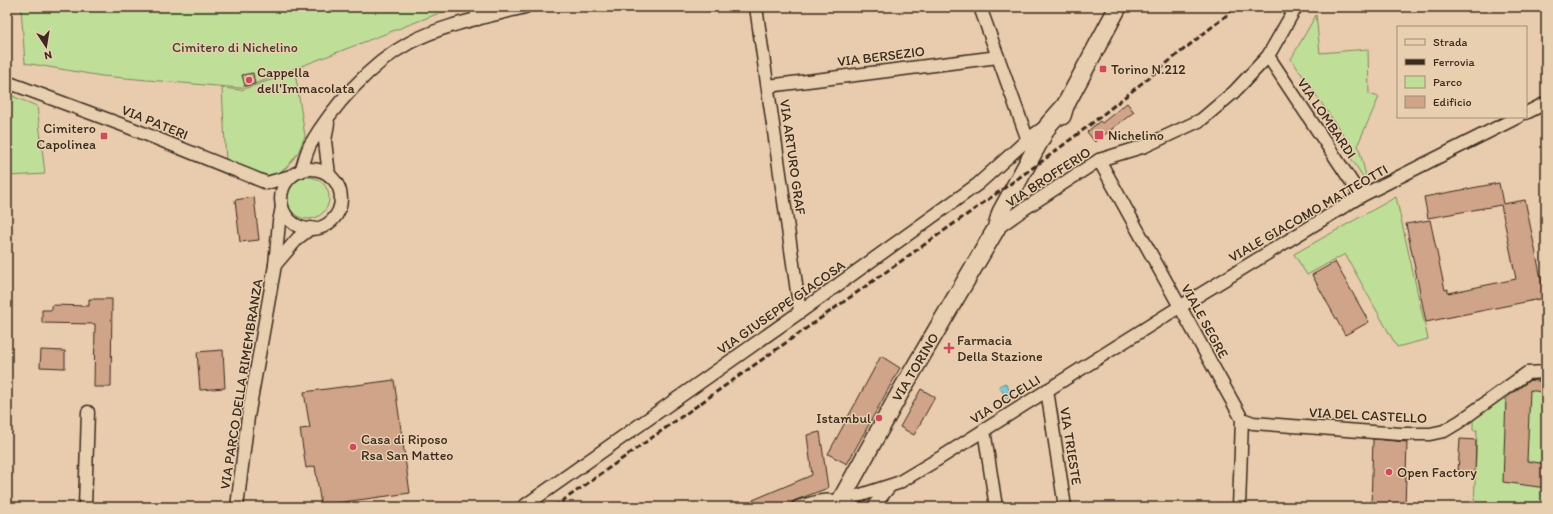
<svg xmlns="http://www.w3.org/2000/svg" width="1553" height="514" font-family="Itim,sans-serif">
  <style>
    .green { fill: #bfdf98; stroke: #7d845b }
    .water { fill: #7bcbd6; stroke: #618b8c }
    .building { fill: #cfa489; stroke: #3b2a1e }
    .lines { fill: none; stroke-linecap: round; stroke-linejoin: round }
    .street-casing { stroke: #3b2a1e; stroke-width: 15 }
    .secondary-casing { stroke: #3b2a1e; stroke-width: 20 }
    .street { stroke: #e7cfb0; stroke-width: 12 }
    .secondary { stroke: #e7cfb0; stroke-width: 17 }
    .rail { stroke: #3b2a1e; stroke-width: 3; stroke-dasharray: 6 3; stroke-linecap: butt }
    .poi-dot { fill: #d1495b; stroke: #e7cfb0; stroke-width: 1.5 }
    .labels { text-anchor: middle; stroke-width: 3; stroke-linejoin: round; paint-order: stroke }
    .park-label { font-size: 14px; fill: #483c2a; stroke: #e7cfb0 }
    .street-label { font-size: 14px; fill: #3b2a1e; stroke: #e7cfb0 }
    .poi-label { font-size: 14px; fill: #3b2a1e; stroke: #e7cfb0; text-anchor: start }
  </style>
  <rect width="100%" height="100%" fill="#e9ccad"/>
  <filter id="ink" filterUnits="userSpaceOnUse"><feTurbulence type="fractalNoise" baseFrequency=".025" numOctaves="2"/><feDisplacementMap in="SourceGraphic" scale="8" xChannelSelector="R" yChannelSelector="G"/><feConvolveMatrix kernelMatrix="1 2 1 2 8 2 1 2 1" color-interpolation-filters="sRGB"/></filter>
  <g filter="url(#ink)">
    <g class="green">
      <polygon points="21,7 455,7 260,82 240,88 102,76 25,63"/>
      <polygon points="1316,15 1320,53 1368,49 1369,94 1379,97 1358,144 1368,184 1341,143 1347,140 1291,59"/>
      <polygon points="295,72 305,136 298,153 286,168 276,174 265,176 226,162 222,88 241,90"/>
      <polygon points="7,94 37,106 45,174 7,176"/>
      <circle cx="308" cy="198" r="21"/>
      <polygon points="1396,197 1428,339 1397,347 1345,254 1307,275 1294,254"/>
      <polygon points="1528,378 1546,382 1546,507 1474,507 1477,430 1473,430 1473,420 1506,389 1522,386 1521,382"/>
    </g>
    <polygon class="water" points="1005,383 1013,395 1007,399 999,386"/>
    <g class="building">
      <polygon points="253,73 255,84 245,86 242,75"/>
      <polygon points="1127,103 1134,112 1095,142 1087,132 1100,121 1102,123"/>
      <polygon points="1499,183 1503,204 1525,200 1545,298 1426,322 1406,224 1430,220 1445,290 1448,289 1448,293 1516,279 1501,205 1428,218 1424,197"/>
      <polygon points="254,197 259,240 240,242 235,200"/>
      <polygon points="1335,262 1369,322 1345,335 1312,275"/>
      <polygon points="89,299 112,299 111,387 94,387 95,324 42,323 42,310 52,310 52,305 89,306"/>
      <polygon points="41,350 65,351 65,368 40,367"/>
      <polygon points="223,350 225,388 200,390 197,352"/>
      <polygon points="881,356 900,368 847,464 828,454"/>
      <polygon points="394,380 410,493 321,505 315,466 306,468 300,429 310,428 304,392"/>
      <polygon points="1530,380 1546,382 1546,393 1530,390 1527,461 1546,464 1546,488 1503,482 1506,398"/>
      <polygon points="921,389 935,397 914,435 900,427"/>
      <polygon points="820,432 828,488 796,500 792,502 791,507 756,507 753,500 812,475 807,435"/>
      <polygon points="1373,439 1407,442 1405,507 1371,507"/>
      <polygon points="1460,439 1476,440 1475,474 1458,473"/>
    </g>
    <g class="lines">
      <g class="street-casing">
        <g id="street">
          <polyline points="476,7 478,19"/>
          <polyline points="756,7 800,312"/>
          <polyline points="980,7 1030,146"/>
          <polyline points="1268,56 1361,196"/>
          <polyline points="7,82 128,127 267,183 291,176"/>
          <polyline points="768,86 998,57"/>
          <polyline points="1526,113 1546,103"/>
          <polyline points="328,123 325,141 329,175"/>
          <polyline points="1099,160 1242,419 1239,507"/>
          <circle cx="311" cy="199" r="30"/>
          <path d="M301,171c3,-8 5,-18 9,-26 22,-38 60,-81 99,-102 35,-19 78,-26 116,-36"/>
          <polyline points="996,229 1024,209 1099,160 1145,146 1201,120 1234,92 1268,56 1296,7"/>
          <polyline points="275,265 298,238 311,228"/>
          <polyline points="1047,390 1065,507"/>
          <polyline points="1242,419 1253,423 1400,434 1430,434 1444,431 1459,422 1527,373 1546,372"/>
          <polyline points="984,430 996,507"/>
          <polyline points="839,502 898,483 940,458 1168,314 1361,196 1518,117"/>
          <polyline points="85,507 88,412"/>
          <polyline points="237,507 248,417 275,265 279,222 282,207"/>
          <polyline points="523,507 800,312 978,184 1028,139 1046,126"/>
          <path d="M798,507c14,-4 27,-9 41,-5"/>
          <polyline points="875,507 876,503 890,486"/>
        </g>
      </g>
      <g class="secondary-casing">
        <g id="secondary">
          <polyline points="1062,116 1065,106 1118,7"/>
          <polyline points="837,507 901,391 996,229 1001,212 1049,124 1065,106"/>
        </g>
      </g>
      <use href="#street" class="street"/>
      <use href="#secondary" class="secondary"/>
      <polyline class="rail" points="554,507 1041,162 1091,124 1228,14 1234,7"/>
    </g>
  </g>
  <g class="poi-dot">
    <rect x="1099" y="65" width="8" height="8" rx="2"/>
    <circle cx="249" cy="80" r="4"/>
    <rect x="1094" y="130" width="10" height="10" rx="2"/>
    <rect x="100" y="132" width="8" height="8" rx="2"/>
    <path d="M947 342h4v4h4v4h-4v4h-4v-4h-4v-4h4z"/>
    <circle cx="879" cy="418" r="4"/>
    <circle cx="353" cy="447" r="4"/>
    <circle cx="1389" cy="472" r="4"/>
  </g>
  <g class="labels">
    <g class="park-label">
      <text x="235" y="52">Cimitero di Nichelino</text>
    </g>
    <g class="street-label">
      <text transform="translate(881 56) rotate(-7)" y="5">VIA BERSEZIO</text>
      <text transform="translate(1327 118) rotate(56)" y="5">VIA LOMBARDI</text>
      <text transform="translate(155 122) rotate(22)" y="5">VIA PATERI</text>
      <text transform="translate(793 157) rotate(82)" y="5">VIA ARTURO GRAF</text>
      <text transform="translate(1048 177) rotate(-33)" y="5">VIA BROFFERIO</text>
      <text transform="translate(1308 213) rotate(-30)" y="5">VIALE GIACOMO MATTEOTTI</text>
      <text transform="translate(781 307) rotate(-35)" y="5">VIA GIUSEPPE GIACOSA</text>
      <text transform="translate(1205 321) rotate(61)" y="5">VIALE SEGRE</text>
      <text transform="translate(915 367) rotate(-59)" y="5">VIA TORINO</text>
      <text transform="translate(241 384) rotate(-81)" y="5">VIA PARCO DELLA RIMEMBRANZA</text>
      <text transform="translate(1005 399) rotate(-32)" y="5">VIA OCCELLI</text>
      <text transform="translate(1368 415) rotate(3)" y="5">VIA DEL CASTELLO</text>
      <text transform="translate(1071 446) rotate(81)" y="5">VIA TRIESTE</text>
    </g>
    <g class="poi-label">
      <text x="1111" y="74">Torino N.212</text>
      <text x="257" y="77">Cappella<tspan x="257" dy="16">dell'Immacolata</tspan></text>
      <text x="96" y="133" text-anchor="end">Cimitero<tspan x="96" dy="16">Capolinea</tspan></text>
      <text x="1108" y="140">Nichelino</text>
      <text x="957" y="345">Farmacia<tspan x="957" dy="16">Della Stazione</tspan></text>
      <text x="871" y="423" text-anchor="end">Istambul</text>
      <text x="361" y="444">Casa di Riposo<tspan x="361" dy="16">Rsa San Matteo</tspan></text>
      <text x="1397" y="477">Open Factory</text>
    </g>
  </g>
  <rect width="1553" height="514" fill="none" stroke="#e7cfb0" stroke-width="24"/>
  <rect x="12" y="12" width="1529" height="490" fill="none" stroke="#3b2a1e" stroke-width="1.5" filter="url(#ink)"/>
  <rect x="1397" y="26" width="130" height="92" fill="#e7cfb0" stroke="#a28d76"/>
  <rect x="1405" y="39" width="20" height="6" fill="#e7cfb0" stroke="#a28d76"/>
  <text x="1433" y="46" font-size="12" fill="#3b2a1e">Strada</text>
  <rect x="1405" y="59" width="20" height="6" fill="#3b2a1e" stroke="#a28d76"/>
  <text x="1433" y="66" font-size="12" fill="#3b2a1e">Ferrovia</text>
  <rect x="1405" y="76" width="20" height="12" fill="#bfdf98" stroke="#a28d76"/>
  <text x="1433" y="86" font-size="12" fill="#3b2a1e">Parco</text>
  <rect x="1405" y="96" width="20" height="12" fill="#cfa489" stroke="#a28d76"/>
  <text x="1433" y="106" font-size="12" fill="#3b2a1e">Edificio</text>
  <g transform="translate(46 46) rotate(168)" stroke="#e7cfb0" stroke-width="3" paint-order="stroke">
  <path d="M0-3L7 15L0 10L-7 15Z" fill="#3b2a1e"/>
  <text y="-6" font-size="11" font-weight="bold" text-anchor="middle" fill="#3b2a1e">N</text>
  </g>
</svg>
